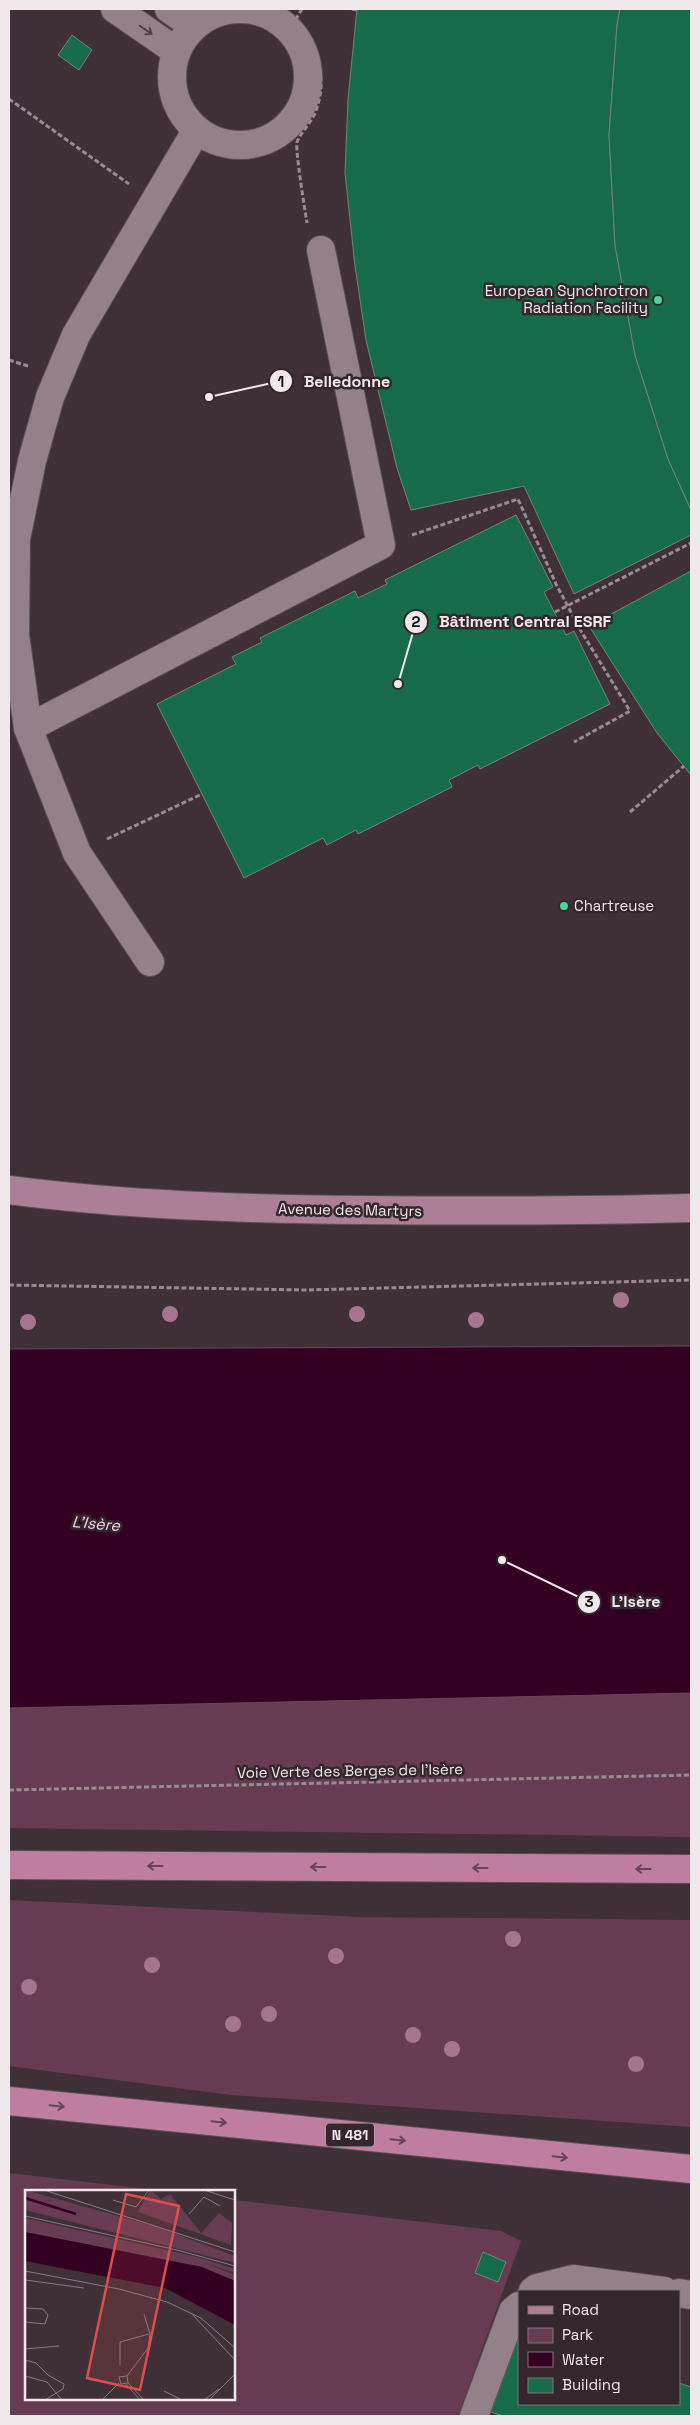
<svg xmlns="http://www.w3.org/2000/svg" width="700" height="2425" font-family="'Space Grotesk',sans-serif">
  <style>
    .green { fill: #673c53 }
    .water { fill: #340021; stroke: #6d465e }
    .building { fill: #166b4a; stroke: #73837a }
    .lines { fill: none; stroke-linecap: round; stroke-linejoin: round }
    .minor-casing { stroke: #5a4e54; stroke-width: 30 }
    .major-casing { stroke: #5a4e54; stroke-width: 30 }
    .highway-casing { stroke: #5a4e54; stroke-width: 30 }
    .path { stroke: #978b90; stroke-width: 3; stroke-dasharray: 5 2.5; stroke-linecap: butt }
    .minor { stroke: #928189; stroke-width: 28 }
    .major { stroke: #ad7f97; stroke-width: 28 }
    .highway { stroke: #bf7ea0; stroke-width: 28 }
    .path-bridge { stroke: #978b90; stroke-width: 3; stroke-dasharray: 5 2.5; stroke-linecap: butt }
    .tree { fill: #a5758e }
    .oneway { stroke: #504149 }
    .oneway2 { stroke: #654555 }
    .poi-dot { fill: #4bd49b; stroke: #34262d; stroke-width: 2 }
    .labels { text-anchor: middle; stroke-width: 5; stroke-linejoin: round; paint-order: stroke }
    .shield { fill: #34262d; stroke: #b8aeb3; stroke-width: 1 }
    .shield-label { font-size: 14px; font-weight: bold; fill: #f1e8ec }
    .poi-label { font-size: 15px; fill: #f1e8ec; stroke: #34262d; text-anchor: end }
    .street-label { font-size: 15px; fill: #f1e8ec; stroke: #34262d }
    .water-label { font-size: 16px; font-style: italic; fill: #f5cee1; stroke: #34262d }
    .inset-river { fill: none; stroke: #340021; stroke-width: 2.5 }
    .inset-road { fill: none; stroke: #867a7f; stroke-width: 1 }
    .view { fill: #db4e4f; fill-opacity: 0.15; stroke: #db4e4f; stroke-width: 2.5 }
    .inset-edge { fill: none; stroke: #f1e8ec; stroke-width: 2.5 }
    .leader { fill: none; stroke: #f1e8ec; stroke-width: 2 }
    .callout-dot { fill: #f1e8ec; stroke: #34262d; stroke-width: 2 }
    .mark-label { font-size: 15px; text-anchor: middle; font-weight: bold; fill: #111 }
    .callout-label { font-size: 16px; text-anchor: middle; font-weight: bold; fill: #f1e8ec; stroke: #34262d; stroke-width: 5; stroke-linejoin: round; paint-order: stroke }
  </style>
  <rect width="100%" height="100%" fill="#3f3037"/>
  <g class="green">
    <polygon points="691,1693 691,1837 9,1828 9,1708"/>
    <polygon points="9,1900 359,1917 691,1920 691,2127 231,2095 9,2066"/>
    <polygon points="9,2173 164,2191 26,2191 26,2399 234,2399 234,2200 501,2231 521,2241 458,2416 9,2416"/>
  </g>
  <polygon class="water" points="691,1346 691,1693 9,1708 9,1349"/>
  <g class="building">
    <polygon points="357,9 620,9 617,25 609,135 615,245 635,355 668,459 691,510 691,535 574,594 524,486 411,510 397,468 366,340 355,266 345,173 348,99"/>
    <polygon points="620,9 691,9 691,510 668,459 635,355 615,245 609,135 617,25"/>
    <polygon points="72,35 92,50 79,70 58,55"/>
    <polygon points="516,515 553,587 544,592 566,635 574,631 610,704 480,769 478,765 449,780 452,787 358,834 356,830 327,845 323,838 244,878 157,704 236,664 232,657 262,642 260,638 355,591 358,598 387,584 385,580"/>
    <polygon points="691,571 691,775 657,733 589,626"/>
    <polygon points="483,2252 506,2262 498,2282 475,2273"/>
    <polygon points="519,2336 519,2404 679,2404 679,2383 691,2387 691,2416 503,2416 491,2412"/>
  </g>
  <g class="lines">
    <g class="minor-casing">
      <g id="minor">
        <circle cx="240" cy="77" r="68"/>
        <polyline points="115,9 176,51"/>
        <polyline points="169,9 194,26"/>
        <polyline points="28,728 381,545 321,250"/>
        <polyline points="150,962 77,853 28,728 15,635 16,539 32,461 50,397 76,335 196,131"/>
        <polyline points="533,2291 537,2288 573,2279 664,2291"/>
        <polyline points="679,2293 691,2295"/>
        <polyline points="474,2416 513,2311 519,2306"/>
      </g>
    </g>
    <g class="major-casing">
      <path id="major" d="M9,1190c116,15 233,19 350,20 111,1 221,1 332,-2"/>
    </g>
    <g class="highway-casing">
      <g id="highway">
        <polyline points="9,1865 691,1869"/>
        <polyline points="9,2101 691,2169"/>
      </g>
    </g>
    <g class="path">
      <path d="M302,9l-6,10c21,28 33,60 19,94 -4,10 -14,19 -18,29 -2,7 8,69 10,81"/>
      <polyline points="352,9 357,10"/>
      <polyline points="9,99 129,184"/>
      <polyline points="9,360 28,366"/>
      <polyline points="412,535 518,499 556,584 581,631 630,711 574,742"/>
      <polyline points="630,812 684,766"/>
      <polyline points="107,839 202,794"/>
      <polyline points="9,1285 307,1290 691,1280"/>
      <polyline points="9,1790 691,1775"/>
    </g>
    <use href="#minor" class="minor"/>
    <use href="#major" class="major"/>
    <use href="#highway" class="highway"/>
    <polyline class="path-bridge" points="555,612 691,543"/>
  </g>
  <g class="tree">
    <circle cx="621" cy="1300" r="8"/>
    <circle cx="170" cy="1314" r="8"/>
    <circle cx="357" cy="1314" r="8"/>
    <circle cx="476" cy="1320" r="8"/>
    <circle cx="28" cy="1322" r="8"/>
    <circle cx="513" cy="1939" r="8"/>
    <circle cx="336" cy="1956" r="8"/>
    <circle cx="152" cy="1965" r="8"/>
    <circle cx="29" cy="1987" r="8"/>
    <circle cx="269" cy="2014" r="8"/>
    <circle cx="233" cy="2024" r="8"/>
    <circle cx="413" cy="2035" r="8"/>
    <circle cx="452" cy="2049" r="8"/>
    <circle cx="636" cy="2064" r="8"/>
  </g>
  <defs><path id="oneway-shaft" d="M-6 0H5M1.5-3L5.5 0L1.5 3" fill="none" stroke-width="1.6" stroke-linecap="round" stroke-linejoin="round" transform="scale(1.25)"/></defs>
  <use class="oneway" href="#oneway-shaft" transform="translate(146 30) rotate(35)"/>
  <g class="oneway2">
    <use href="#oneway-shaft" transform="translate(155 1866) rotate(-180)"/>
    <use href="#oneway-shaft" transform="translate(318 1867) rotate(-180)"/>
    <use href="#oneway-shaft" transform="translate(480 1868) rotate(-180)"/>
    <use href="#oneway-shaft" transform="translate(643 1869) rotate(-180)"/>
    <use href="#oneway-shaft" transform="translate(57 2106) rotate(6)"/>
    <use href="#oneway-shaft" transform="translate(219 2122) rotate(6)"/>
    <use href="#oneway-shaft" transform="translate(398 2140) rotate(6)"/>
    <use href="#oneway-shaft" transform="translate(560 2157) rotate(6)"/>
  </g>
  <g class="poi-dot">
    <circle cx="658" cy="300" r="5"/>
    <circle cx="564" cy="906" r="5"/>
  </g>
  <g class="labels">
    <rect class="shield" x="326" y="2123.5" width="48" height="23" rx="4"/>
    <g class="shield-label">
      <text x="350" y="2140">N 481</text>
    </g>
    <g class="poi-label">
      <text x="648" y="296">European Synchrotron<tspan x="648" dy="17">Radiation Facility</tspan></text>
      <text x="574" y="911" text-anchor="start">Chartreuse</text>
    </g>
    <g class="street-label">
      <text transform="translate(350 1210) rotate(1)" y="5">Avenue des Martyrs</text>
      <text transform="translate(350 1771) rotate(-1)" y="5">Voie Verte des Berges de l'Isère</text>
    </g>
    <g class="water-label">
      <text transform="translate(96 1523) rotate(5)" y="6">L'Isère</text>
    </g>
  </g>
  <g transform="translate(25 2190)">
    <rect width="210" height="210" fill="#3f3037"/>
    <path d="M0,0l132,37 78,29v7l-210,-53zM125,0l11,9 9,-5 31,39 18,-20 13,10 -1,22 -93,-33zM0,28l172,39 38,12v4l-33,-11 33,13v6l-33,-14 -177,-35z" fill="#673c53"/>
    <path d="M0,42l177,35 33,14v44l-70,-37 -140,-27z" fill="#340021"/>
    <path class="inset-river" d="M0,8l51,16"/>
    <path class="inset-road" d="M19,0l191,62M179,0l31,10M88,10l23,7 13,-17M164,24l15,-17 16,9M0,26l152,34 58,16M0,81l94,18 48,13 34,16 34,30M0,90l59,8M0,118l18,1 5,6 -3,9 -20,-2M166,123l44,47M0,159l34,-3M0,170l11,3 12,12 16,9 -1,5 -18,11M95,175v-23l29,-8M0,186l22,6 15,18M102,186l21,-28 2,-14 -6,-20M103,193l-7,1 -2,-7 8,-1 1,7 16,17M101,194l14,16M139,201l18,9M77,210l17,-17M179,210l15,-11M184,210l26,-26"/>
    <path class="view" d="M101,4l53,12 -39,184 -53,-12z"/>
    <rect width="210" height="210" class="inset-edge"/>
  </g>
  <path class="leader" d="M209 397L281 381M398 684L416 622M502 1560L589 1602"/>
  <g class="callout-dot">
    <circle cx="209" cy="397" r="5"/>
    <circle cx="398" cy="684" r="5"/>
    <circle cx="502" cy="1560" r="5"/>
    <circle cx="281" cy="381" r="12"/>
    <circle cx="416" cy="622" r="12"/>
    <circle cx="589" cy="1602" r="12"/>
  </g>
  <g class="mark-label">
    <text x="281" y="387">1</text>
    <text x="416" y="627">2</text>
    <text x="589" y="1607">3</text>
  </g>
  <g class="callout-label">
    <text x="347" y="387">Belledonne</text>
    <text x="525" y="627">Bâtiment Central ESRF</text>
    <text x="636" y="1607">L'Isère</text>
  </g>
  <rect width="700" height="2425" fill="none" stroke="#f1e8ec" stroke-width="20"/>
  <rect x="518" y="2290" width="162" height="115" fill="#34262d" stroke="#807479"/>
  <rect x="528" y="2306" width="25" height="8" fill="#ad7f97" stroke="#807479"/>
  <text x="562" y="2315" font-size="15" fill="#f1e8ec">Road</text>
  <rect x="528" y="2328" width="25" height="15" fill="#673c53" stroke="#807479"/>
  <text x="562" y="2340" font-size="15" fill="#f1e8ec">Park</text>
  <rect x="528" y="2352" width="25" height="15" fill="#340021" stroke="#807479"/>
  <text x="562" y="2365" font-size="15" fill="#f1e8ec">Water</text>
  <rect x="528" y="2378" width="25" height="15" fill="#166b4a" stroke="#807479"/>
  <text x="562" y="2390" font-size="15" fill="#f1e8ec">Building</text>
</svg>
